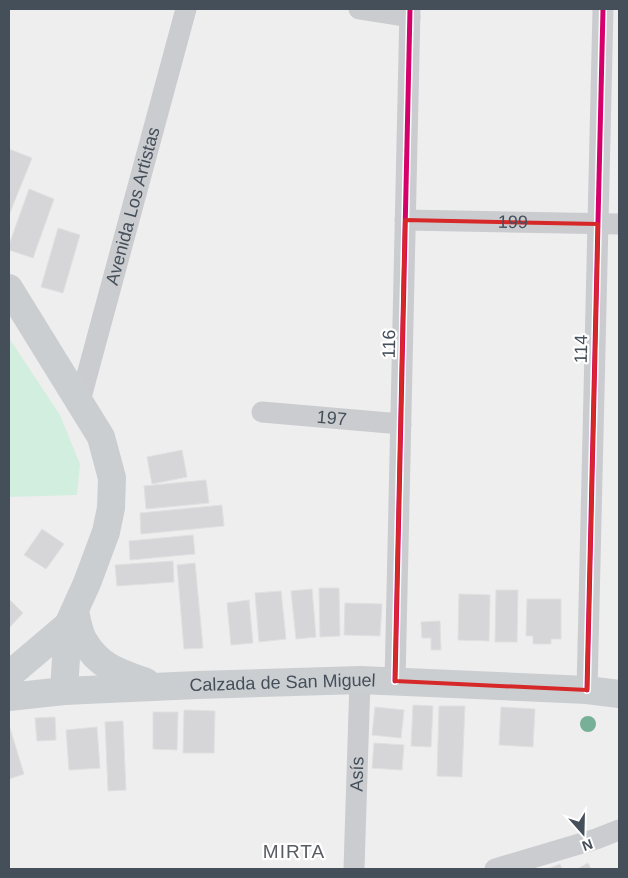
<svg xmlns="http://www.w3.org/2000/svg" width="628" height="878" font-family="Arial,sans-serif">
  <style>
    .green { fill: #d2eedf }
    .building { fill: #d6d6d9; stroke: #e0e0e1 }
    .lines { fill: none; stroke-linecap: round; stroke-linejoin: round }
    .minor { stroke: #cacccf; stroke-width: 21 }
    .secondary { stroke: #caced1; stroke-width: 28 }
    .cycleway-casing { stroke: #fff; stroke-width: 8 }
    .cycleway { stroke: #d6006c; stroke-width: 5 }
    .tree { fill: #78af97 }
    .marked { fill: none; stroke: #d62828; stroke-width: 4; stroke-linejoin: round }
    .labels { text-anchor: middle; stroke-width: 4.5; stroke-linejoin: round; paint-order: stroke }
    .street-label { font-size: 18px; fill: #454f5a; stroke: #fff }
    .neighbourhood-label { font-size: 19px; letter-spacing: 1px; fill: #595d62; stroke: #fff }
  </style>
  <rect width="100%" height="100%" fill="#efeeee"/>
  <polygon class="green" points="9,338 60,415 80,464 77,495 9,497"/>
  <g class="building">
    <polygon points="9,149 32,158 9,215"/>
    <polygon points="29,189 54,199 33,258 9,250 9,245"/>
    <polygon points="58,228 80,235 63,293 41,287"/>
    <polygon points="182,450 187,477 152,484 147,457"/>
    <polygon points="206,480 209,503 146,509 144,486"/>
    <polygon points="222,505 224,526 141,534 140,513"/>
    <polygon points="42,529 64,544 46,569 24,555"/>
    <polygon points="193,535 195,554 130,560 129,541"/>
    <polygon points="173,561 174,582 117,586 115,565"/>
    <polygon points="195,563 203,648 184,649 177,565"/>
    <polygon points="319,588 339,588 340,636 320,637"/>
    <polygon points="312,589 316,637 296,639 291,591"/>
    <polygon points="496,590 518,590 517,642 495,642"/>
    <polygon points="281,591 286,639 259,642 255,593"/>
    <polygon points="459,594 490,595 489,641 458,640"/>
    <polygon points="9,599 23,613 10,627 9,625"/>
    <polygon points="527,599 561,599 561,639 551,639 551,644 533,644 533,636 526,636"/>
    <polygon points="249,600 253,643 231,645 227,603"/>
    <polygon points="345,603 382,604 380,636 344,635"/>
    <polygon points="440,621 441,650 431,650 431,638 422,638 421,622"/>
    <polygon points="413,705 433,706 431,747 411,746"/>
    <polygon points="439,706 465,706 462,777 437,776"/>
    <polygon points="375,707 404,710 401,738 372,735"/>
    <polygon points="501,707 535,709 533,747 499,745"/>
    <polygon points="184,710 215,711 214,753 183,753"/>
    <polygon points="153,712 178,712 177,750 153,749"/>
    <polygon points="55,717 56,740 37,741 35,718"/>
    <polygon points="123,721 126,790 108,791 105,722"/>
    <polygon points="97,727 100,768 69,770 66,730"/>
    <polygon points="10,728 24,774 9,779 9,729"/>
    <polygon points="374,743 404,745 402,770 372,768"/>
    <polygon points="588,863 591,869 577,869"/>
    <polygon points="560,864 562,869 547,869"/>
  </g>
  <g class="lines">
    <g class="minor">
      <polyline points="359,9 410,17"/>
      <path id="s1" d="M405,220l214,4"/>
      <path id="s2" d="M80,401l106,-392"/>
      <path id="s3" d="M262,412l139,12"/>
      <polyline points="395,681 410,9"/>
      <polyline points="587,690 603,9"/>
      <path id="s4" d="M354,869l6,-189"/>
      <polyline points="495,869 596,839 619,830"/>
    </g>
    <g class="secondary">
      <polyline points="9,288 101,437 112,478 111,508 106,532 87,583 68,625 64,691"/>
      <path d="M75,611c2,9 4,22 9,30 15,26 36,32 62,41"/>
      <polyline points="9,675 68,625"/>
      <path id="s5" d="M9,697l55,-6 133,-6 163,-5 227,10 32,4"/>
    </g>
    <g class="cycleway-casing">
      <g id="cycleway">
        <polyline points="395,681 410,9"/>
        <polyline points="587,690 603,9"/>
      </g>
    </g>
    <use href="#cycleway" class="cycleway"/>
  </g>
  <circle class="tree" cx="588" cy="724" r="8"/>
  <path class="marked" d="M405,220l193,4 -11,466 -192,-9z"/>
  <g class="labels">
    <g class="street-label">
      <text dy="6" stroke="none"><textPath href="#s2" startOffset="202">Avenida Los Artistas</textPath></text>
      <text dy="6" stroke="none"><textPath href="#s1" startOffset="108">199</textPath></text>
      <text transform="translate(389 344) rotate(-89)" y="6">116</text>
      <text transform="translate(581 349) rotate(-89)" y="6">114</text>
      <text dy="6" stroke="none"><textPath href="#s3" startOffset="70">197</textPath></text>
      <text dy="6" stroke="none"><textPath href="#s5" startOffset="274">Calzada de San Miguel</textPath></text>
      <text dy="6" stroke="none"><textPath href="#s4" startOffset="95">Asís</textPath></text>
    </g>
    <g class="neighbourhood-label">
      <text x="294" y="858">MIRTA</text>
    </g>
  </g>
  <rect width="628" height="878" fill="none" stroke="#454f5a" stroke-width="20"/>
  <g transform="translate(583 833) rotate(160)" stroke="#ffffff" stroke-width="4" paint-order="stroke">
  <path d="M0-4L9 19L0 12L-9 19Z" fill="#454f5a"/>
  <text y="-8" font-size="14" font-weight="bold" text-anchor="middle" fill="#454f5a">N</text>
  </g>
</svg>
